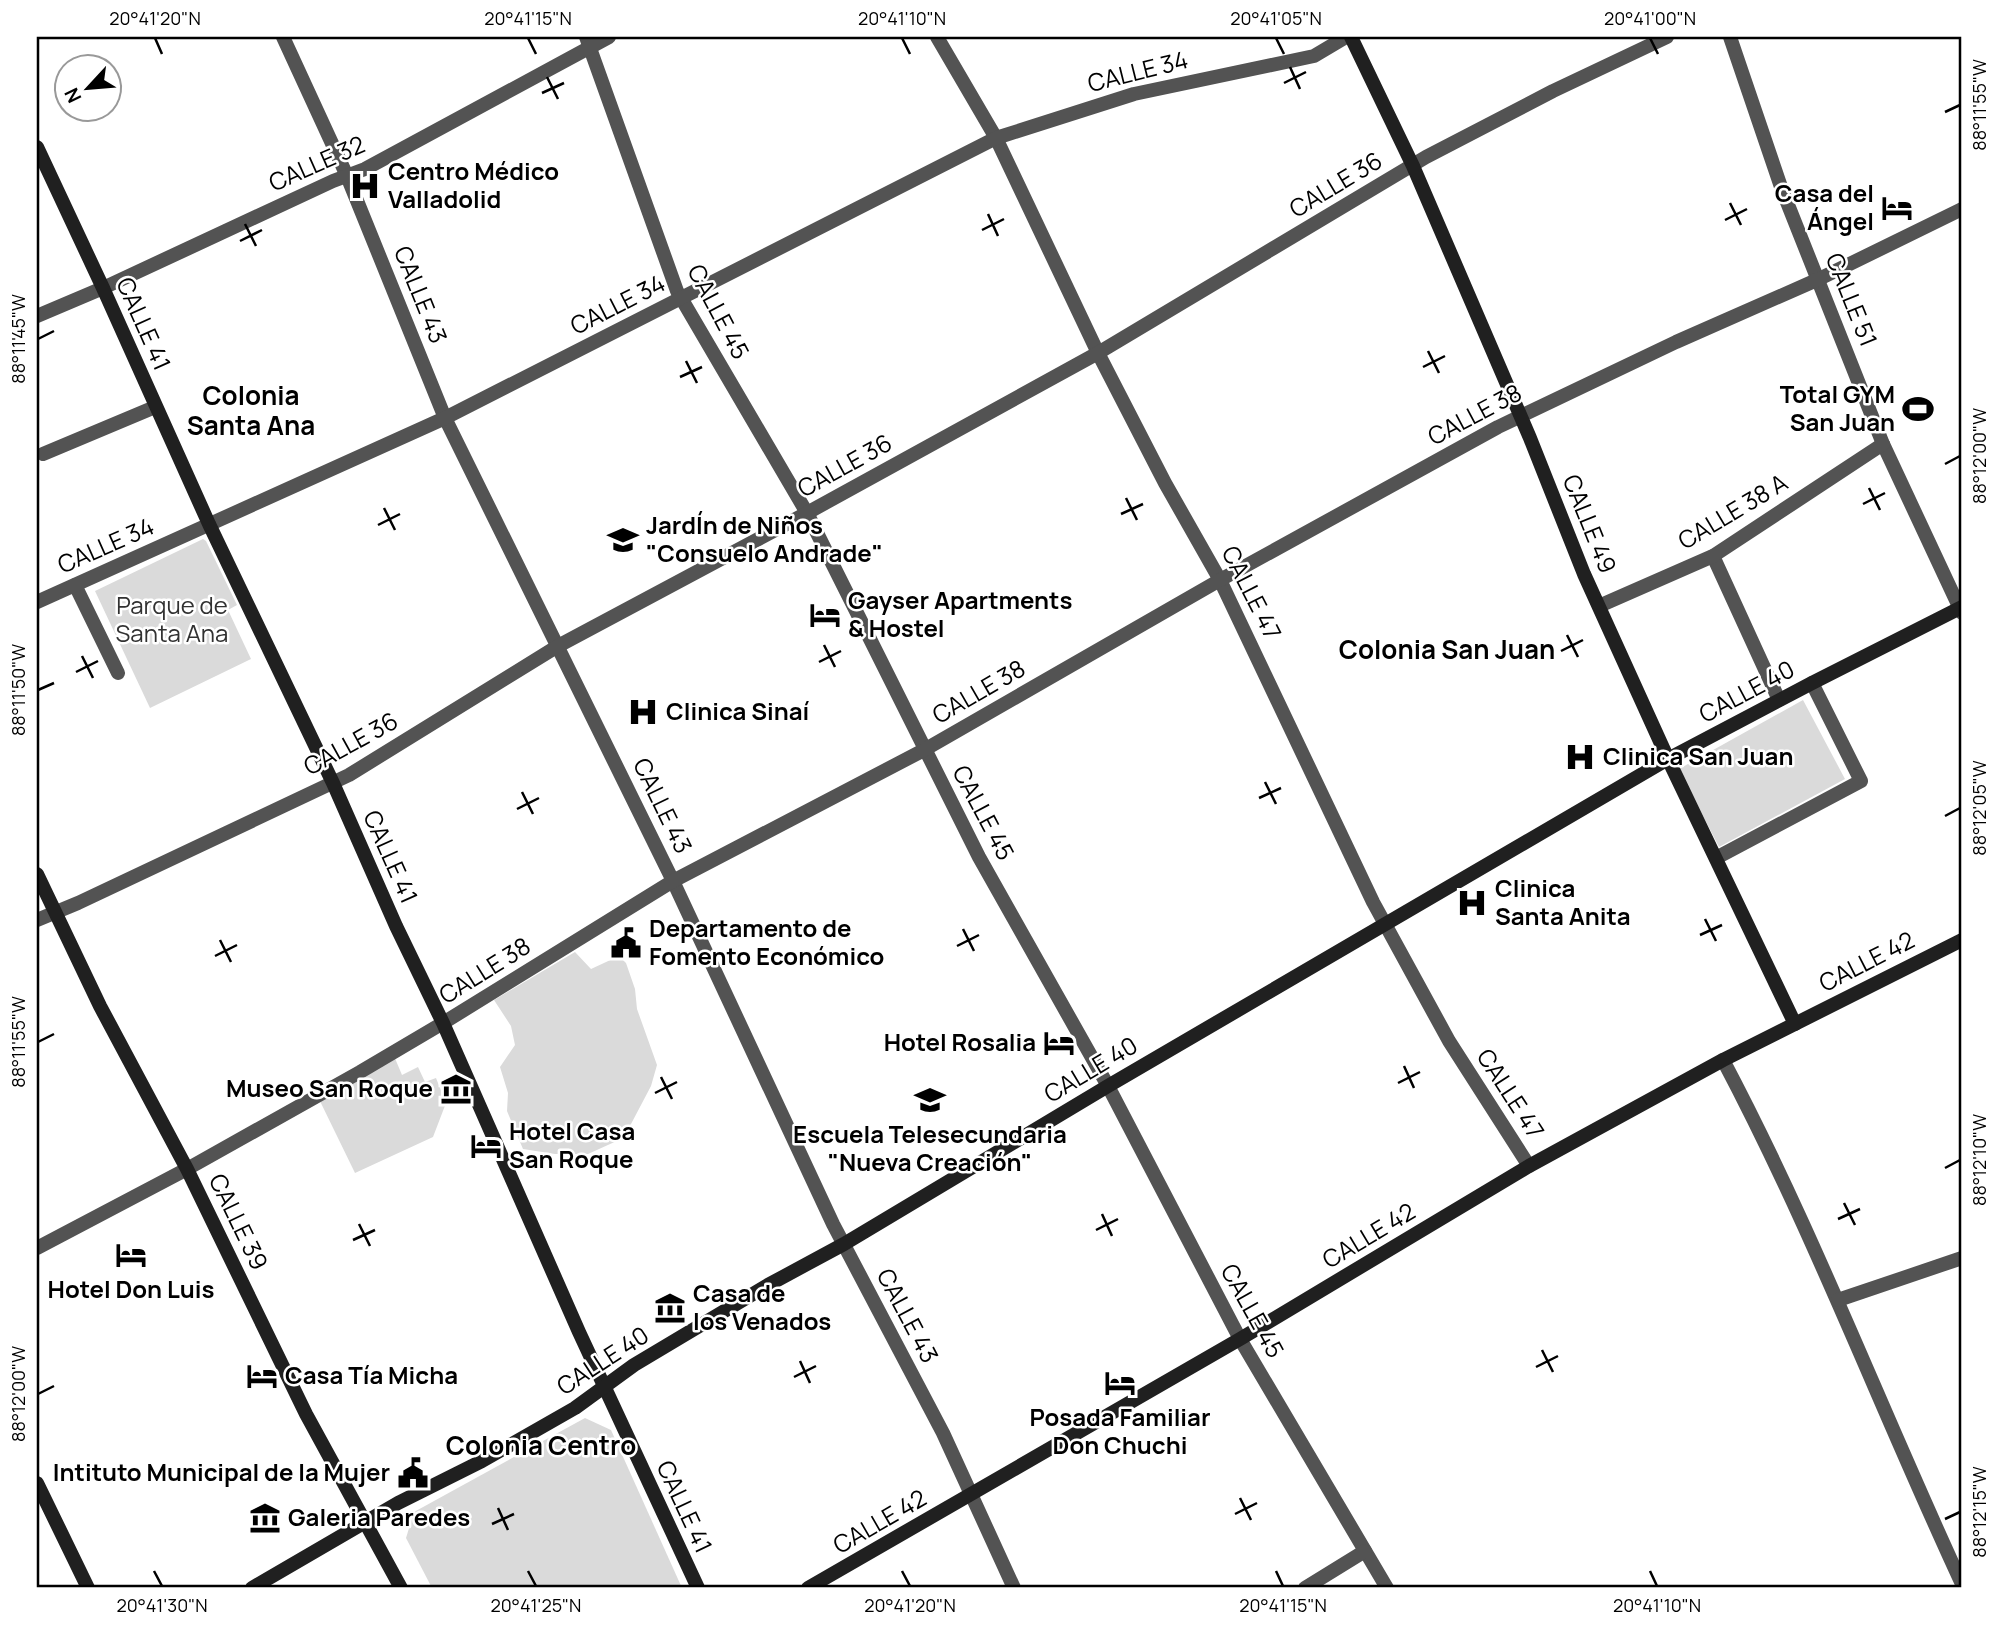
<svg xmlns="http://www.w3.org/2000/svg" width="1999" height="1625" font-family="Manrope,sans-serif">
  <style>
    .green { fill: #dadada }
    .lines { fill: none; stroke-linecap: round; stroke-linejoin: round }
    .street { stroke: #535353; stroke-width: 14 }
    .secondary { stroke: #202020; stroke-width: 14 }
    .ticks { fill: none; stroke: #000; stroke-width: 2.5 }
    .labels { text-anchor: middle; stroke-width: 5; stroke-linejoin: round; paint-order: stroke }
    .street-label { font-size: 24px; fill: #000; stroke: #fff }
    .poi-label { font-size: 24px; font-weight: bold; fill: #000; stroke: #fff; text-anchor: start }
    .park-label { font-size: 24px; fill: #313131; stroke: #fff }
    .neighbourhood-label { font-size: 26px; font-weight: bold; fill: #000; stroke: #fff }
    .neatline { fill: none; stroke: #000; stroke-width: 2.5 }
    .ticks-label { font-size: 18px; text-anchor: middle; fill: #000 }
  </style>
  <rect width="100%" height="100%" fill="#fff"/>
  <g class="green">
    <polygon points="203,539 206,541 237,605 228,610 251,659 150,708 95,591"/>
    <polygon points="1803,700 1845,779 1719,847 1679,769"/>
    <polygon points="575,952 591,969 619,956 626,963 635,989 637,1009 657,1065 651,1086 631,1124 619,1140 588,1154 555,1154 523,1149 507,1111 508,1093 500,1067 515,1045 511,1026 494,1000"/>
    <polygon points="394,1056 402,1075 418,1067 425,1082 436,1078 446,1103 433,1137 355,1173 318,1097"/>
    <polygon points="585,1418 611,1430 682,1588 432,1588 406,1538 414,1512"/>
  </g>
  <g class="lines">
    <g class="street">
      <polyline points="283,37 347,176 445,418 673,881 833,1224 943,1433 1014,1588"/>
      <polyline points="586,37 677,291 807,513 979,857 1108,1086 1240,1339 1387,1588"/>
      <polyline points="937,37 996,138 1098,353 1165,483 1220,580 1373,902 1449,1041 1529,1166"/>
      <polyline points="1730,37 1781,187 1883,444 1962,613"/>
      <polyline points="37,316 103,288 333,181 365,169 609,37"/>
      <polyline points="43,454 155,407"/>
      <polyline points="1713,556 1779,700"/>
      <polyline points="75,585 118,673"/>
      <polyline points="37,602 445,418 996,138 1134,94 1314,56 1346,37"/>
      <polyline points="1599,606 1713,556 1883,444"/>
      <polyline points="1716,858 1861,781 1812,683"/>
      <polyline points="37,920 78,903 349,775 558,646 807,513 1098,353 1426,157 1553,91 1667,37"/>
      <path d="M1723,1060c90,170 158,350 239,524"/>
      <polyline points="37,1248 187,1169 360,1072 443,1023 673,881 924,750 1220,580 1498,427 1676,342 1819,279 1962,209"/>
      <polyline points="1838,1300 1962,1258"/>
      <polyline points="1305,1588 1365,1551"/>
    </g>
    <g class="secondary">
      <polyline points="1351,37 1413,166 1530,438 1584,574 1668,759 1795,1024"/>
      <polyline points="37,147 103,288 209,524 333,783 396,926 443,1023 579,1332 698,1588"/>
      <polyline points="37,874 100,1006 187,1169 306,1414 401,1588"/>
      <polyline points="37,1483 88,1588"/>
      <polyline points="252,1588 398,1503 482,1461 575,1408 634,1365 768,1285 844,1244 1108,1086 1668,759 1812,683 1962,607"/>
      <polyline points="808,1588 1240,1339 1529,1166 1723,1060 1962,940"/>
    </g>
  </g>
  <path class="ticks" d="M155,38l7,16M528,38l8,16M902,38l8,16M1276,38l8,16M1650,38l8,16M1290,67l10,22M547,77l11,22M1284,83l22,-11M542,93l22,-10M1945,112l15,-7M1730,203l11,22M988,214l10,22M1725,220l22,-11M245,224l11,22M982,230l22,-11M240,241l22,-11M38,339l16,-8M1428,351l11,22M686,361l11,22M1423,367l22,-11M680,377l22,-10M1945,464l15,-8M1869,488l11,22M1126,498l11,22M1863,504l22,-11M384,508l11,22M1121,514l22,-10M378,525l22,-11M1567,635l11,22M824,645l11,22M1561,651l22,-11M82,656l11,22M819,662l22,-11M76,672l22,-11M38,690l16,-7M1265,782l11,22M522,792l11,22M1259,798l22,-10M517,809l22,-11M1945,816l15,-8M1705,919l11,22M963,929l11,22M1700,935l22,-10M220,940l11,22M957,946l22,-11M215,956l22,-11M38,1042l16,-8M1404,1066l10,22M661,1077l11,22M1398,1083l22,-11M655,1093l22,-11M1945,1168l15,-8M1844,1203l11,22M1102,1214l10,22M1838,1219l22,-10M359,1224l11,22M1096,1230l22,-11M353,1240l22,-10M1542,1350l11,22M800,1361l10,22M1536,1367l22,-11M794,1377l22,-11M38,1394l16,-8M1240,1498l11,22M498,1508l10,22M1235,1514l22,-11M1945,1519l15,-7M492,1524l22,-10M154,1571l8,15M528,1571l8,15M902,1571l8,15M1276,1571l7,15M1650,1571l7,15"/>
  <defs>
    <g id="hospital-bare" transform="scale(2.415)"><path d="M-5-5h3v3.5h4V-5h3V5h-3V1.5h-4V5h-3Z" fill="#000" stroke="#fff" stroke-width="2.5" paint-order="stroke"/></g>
    <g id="hotel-bare" transform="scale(2.415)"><path d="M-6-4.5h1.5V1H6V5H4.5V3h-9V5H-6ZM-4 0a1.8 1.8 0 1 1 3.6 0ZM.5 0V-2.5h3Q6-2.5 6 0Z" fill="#000" stroke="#fff" stroke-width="2.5" paint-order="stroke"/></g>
    <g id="stadium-bare" transform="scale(2.415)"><path d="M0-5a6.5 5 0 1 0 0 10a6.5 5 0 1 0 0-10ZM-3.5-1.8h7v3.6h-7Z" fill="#000" stroke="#fff" stroke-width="2.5" paint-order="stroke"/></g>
    <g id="school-bare" transform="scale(2.415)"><path d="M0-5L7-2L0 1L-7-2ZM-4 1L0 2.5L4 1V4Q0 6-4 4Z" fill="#000" stroke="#fff" stroke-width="2.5" paint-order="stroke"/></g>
    <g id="civic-bare" transform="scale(2.415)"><path d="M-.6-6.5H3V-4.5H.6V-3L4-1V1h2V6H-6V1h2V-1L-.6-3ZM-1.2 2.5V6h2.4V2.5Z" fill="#000" stroke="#fff" stroke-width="2.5" paint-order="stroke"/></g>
    <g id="museum-bare" transform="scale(2.415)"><path d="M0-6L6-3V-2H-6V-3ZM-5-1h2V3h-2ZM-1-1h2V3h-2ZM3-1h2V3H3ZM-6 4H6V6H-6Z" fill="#000" stroke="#fff" stroke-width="2.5" paint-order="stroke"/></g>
  </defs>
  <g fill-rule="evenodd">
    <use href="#hospital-bare" x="365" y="186"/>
    <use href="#hotel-bare" x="1897" y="208"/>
    <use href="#stadium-bare" x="1918" y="409"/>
    <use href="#school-bare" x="623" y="540"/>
    <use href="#hotel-bare" x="825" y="615"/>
    <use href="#hospital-bare" x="643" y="712"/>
    <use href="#hospital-bare" x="1580" y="757"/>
    <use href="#hospital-bare" x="1472" y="903"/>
    <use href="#civic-bare" x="626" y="943"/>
    <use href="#hotel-bare" x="1059" y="1043"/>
    <use href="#museum-bare" x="456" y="1089"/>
    <use href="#school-bare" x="930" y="1100"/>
    <use href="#hotel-bare" x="486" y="1146"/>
    <use href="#hotel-bare" x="131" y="1255"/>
    <use href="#museum-bare" x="670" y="1308"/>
    <use href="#hotel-bare" x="262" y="1376"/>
    <use href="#hotel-bare" x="1120" y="1383"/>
    <use href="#civic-bare" x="413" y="1473"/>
    <use href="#museum-bare" x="265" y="1518"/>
  </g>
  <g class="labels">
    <g class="street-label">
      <text transform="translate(1138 72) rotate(-14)" y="8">CALLE 34</text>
      <text transform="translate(317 164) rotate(-24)" y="8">CALLE 32</text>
      <text transform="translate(1336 185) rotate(-31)" y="8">CALLE 36</text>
      <text transform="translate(420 295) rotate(68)" y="8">CALLE 43</text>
      <text transform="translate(1851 300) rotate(68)" y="8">CALLE 51</text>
      <text transform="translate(618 305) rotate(-27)" y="8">CALLE 34</text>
      <text transform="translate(718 312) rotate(62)" y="8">CALLE 45</text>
      <text transform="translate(143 324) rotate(66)" y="8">CALLE 41</text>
      <text transform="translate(1475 415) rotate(-28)" y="8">CALLE 38</text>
      <text transform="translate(845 466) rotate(-29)" y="8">CALLE 36</text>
      <text transform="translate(1733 512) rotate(-31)" y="8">CALLE 38 A</text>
      <text transform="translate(1589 524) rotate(68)" y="8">CALLE 49</text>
      <text transform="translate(106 546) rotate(-24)" y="8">CALLE 34</text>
      <text transform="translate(1251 593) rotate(63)" y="8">CALLE 47</text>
      <text transform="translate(979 692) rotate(-30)" y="8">CALLE 38</text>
      <text transform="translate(1747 692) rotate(-28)" y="8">CALLE 40</text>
      <text transform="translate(351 744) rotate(-29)" y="8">CALLE 36</text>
      <text transform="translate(662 806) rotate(64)" y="8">CALLE 43</text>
      <text transform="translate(983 813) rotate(62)" y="8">CALLE 45</text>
      <text transform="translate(390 857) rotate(66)" y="8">CALLE 41</text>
      <text transform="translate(1867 962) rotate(-27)" y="8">CALLE 42</text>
      <text transform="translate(485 971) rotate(-32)" y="8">CALLE 38</text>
      <text transform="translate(1091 1070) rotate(-31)" y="8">CALLE 40</text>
      <text transform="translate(1510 1094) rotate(57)" y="8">CALLE 47</text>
      <text transform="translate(238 1222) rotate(64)" y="8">CALLE 39</text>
      <text transform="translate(1369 1236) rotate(-31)" y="8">CALLE 42</text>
      <text transform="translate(1252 1311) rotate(61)" y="8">CALLE 45</text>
      <text transform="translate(907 1316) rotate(62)" y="8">CALLE 43</text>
      <text transform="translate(603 1361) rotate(-33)" y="8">CALLE 40</text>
      <text transform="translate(684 1507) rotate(65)" y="8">CALLE 41</text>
      <text transform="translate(880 1522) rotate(-30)" y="8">CALLE 42</text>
    </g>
    <g class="poi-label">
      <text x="388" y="180">Centro Médico<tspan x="388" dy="28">Valladolid</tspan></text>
      <text x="1874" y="202" text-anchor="end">Casa del<tspan x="1874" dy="28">Ángel</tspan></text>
      <text x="1895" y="403" text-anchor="end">Total GYM<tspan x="1895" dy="28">San Juan</tspan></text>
      <text x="646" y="534">JardÍn de Niños<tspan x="646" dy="28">"Consuelo Andrade"</tspan></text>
      <text x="848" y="609">Gayser Apartments<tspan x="848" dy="28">&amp; Hostel</tspan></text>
      <text x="666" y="720">Clinica Sinaí</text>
      <text x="1603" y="765">Clinica San Juan</text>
      <text x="1495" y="897">Clinica<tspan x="1495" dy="28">Santa Anita</tspan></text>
      <text x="649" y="937">Departamento de<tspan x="649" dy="28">Fomento Económico</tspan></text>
      <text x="1036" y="1051" text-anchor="end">Hotel Rosalia</text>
      <text x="433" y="1097" text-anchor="end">Museo San Roque</text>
      <text x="509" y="1140">Hotel Casa<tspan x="509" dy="28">San Roque</tspan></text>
      <text x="930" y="1143" text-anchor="middle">Escuela Telesecundaria<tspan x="930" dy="28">"Nueva Creación"</tspan></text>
      <text x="131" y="1298" text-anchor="middle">Hotel Don Luis</text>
      <text x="693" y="1302">Casa de<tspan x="693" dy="28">los Venados</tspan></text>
      <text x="285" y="1384">Casa Tía Micha</text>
      <text x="1120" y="1426" text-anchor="middle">Posada Familiar<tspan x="1120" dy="28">Don Chuchi</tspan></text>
      <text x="390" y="1481" text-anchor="end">Intituto Municipal de la Mujer</text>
      <text x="288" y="1526">Galeria Paredes</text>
    </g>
    <g class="park-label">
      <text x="172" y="614">Parque de<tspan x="172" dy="28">Santa Ana</tspan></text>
    </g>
    <g class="neighbourhood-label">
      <text x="251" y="405">Colonia<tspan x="251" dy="30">Santa Ana</tspan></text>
      <text x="1447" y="659">Colonia San Juan</text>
      <text x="541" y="1455">Colonia Centro</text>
    </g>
  </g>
  <rect width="1999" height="1625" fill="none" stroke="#ffffff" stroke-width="77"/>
  <g transform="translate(88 88) rotate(244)"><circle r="33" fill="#ffffff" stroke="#999999" stroke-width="2"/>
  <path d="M0-5L12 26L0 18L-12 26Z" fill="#000000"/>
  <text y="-10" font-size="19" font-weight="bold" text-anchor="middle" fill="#000000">N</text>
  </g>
  <rect x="38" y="38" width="1922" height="1548" class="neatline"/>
  <g class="ticks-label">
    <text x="155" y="25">20°41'20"N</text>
    <text x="528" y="25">20°41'15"N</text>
    <text x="902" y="25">20°41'10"N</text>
    <text x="1276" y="25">20°41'05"N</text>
    <text x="1650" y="25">20°41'00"N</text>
    <text transform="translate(1980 105) rotate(-90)" y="6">88°11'55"W</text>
    <text transform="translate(19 339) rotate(-90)" y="6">88°11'45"W</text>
    <text transform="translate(1980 456) rotate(-90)" y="6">88°12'00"W</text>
    <text transform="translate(19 690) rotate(-90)" y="6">88°11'50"W</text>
    <text transform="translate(1980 808) rotate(-90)" y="6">88°12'05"W</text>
    <text transform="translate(19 1042) rotate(-90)" y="6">88°11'55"W</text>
    <text transform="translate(1980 1160) rotate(-90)" y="6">88°12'10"W</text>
    <text transform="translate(19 1394) rotate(-90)" y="6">88°12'00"W</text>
    <text transform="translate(1980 1512) rotate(-90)" y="6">88°12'15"W</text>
    <text x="162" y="1612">20°41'30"N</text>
    <text x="536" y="1612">20°41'25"N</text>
    <text x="910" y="1612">20°41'20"N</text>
    <text x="1283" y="1612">20°41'15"N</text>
    <text x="1657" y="1612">20°41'10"N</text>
  </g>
</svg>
